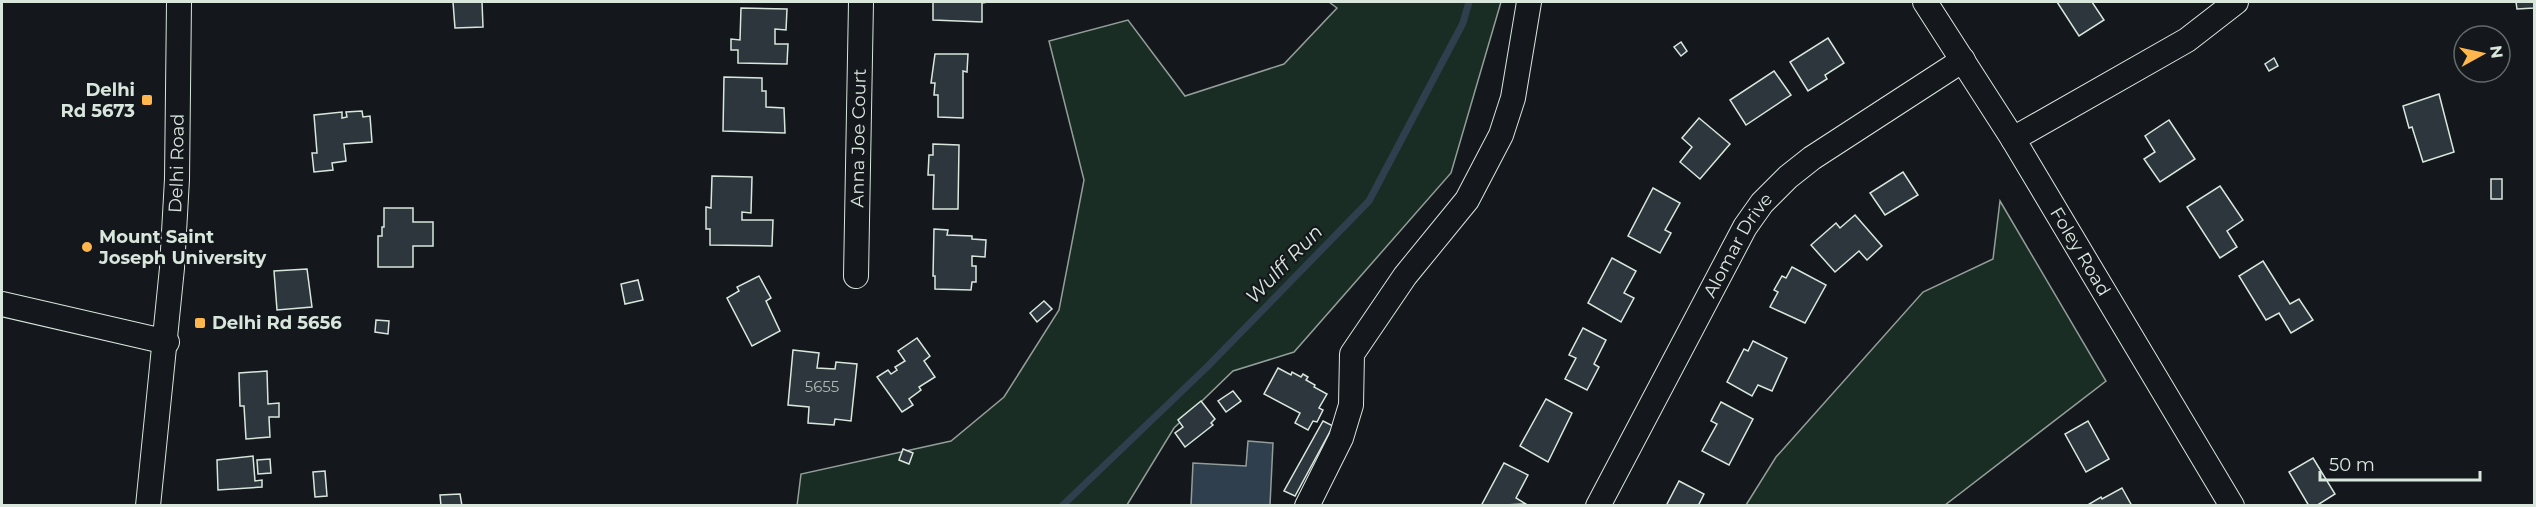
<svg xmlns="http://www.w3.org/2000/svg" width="2536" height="507" font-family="Montserrat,sans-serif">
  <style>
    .green { fill: #1a2d24; stroke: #939e99; stroke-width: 1.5 }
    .water { fill: #2f3f4d; stroke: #939e99; stroke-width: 1.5 }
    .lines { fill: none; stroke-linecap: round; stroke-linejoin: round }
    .stream { stroke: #2f3f4d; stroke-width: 7 }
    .building { fill: #2c363c; stroke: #d8e6dc; stroke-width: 1.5 }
    .minor-casing { stroke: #d8e6dc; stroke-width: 26 }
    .minor { stroke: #14181c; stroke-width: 24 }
    .poi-dot { fill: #ffb74d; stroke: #14181c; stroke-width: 2 }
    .labels { text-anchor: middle; stroke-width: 4.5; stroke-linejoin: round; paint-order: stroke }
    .number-label { font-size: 15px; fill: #adbab4 }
    .poi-label { font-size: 18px; font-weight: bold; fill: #d8e6dc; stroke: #14181c; text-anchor: start }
    .street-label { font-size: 18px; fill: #d8e6dc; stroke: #14181c }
    .water-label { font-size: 20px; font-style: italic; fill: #d8e6dc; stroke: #14181c }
  </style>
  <rect width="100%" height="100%" fill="#14181c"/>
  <g class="green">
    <polygon points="1329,2 1501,2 1451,173 1294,352 1233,371 1174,428 1127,505 797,506 801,474 951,441 1004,397 1059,310 1084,180 1049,41 1128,20 1185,96 1284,64 1337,8"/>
    <polygon points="2000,201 2106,381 1945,505 1746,505 1776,457 1923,292 1993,259"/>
  </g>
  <polygon class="water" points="1248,441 1273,443 1270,505 1191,505 1193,463 1246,466"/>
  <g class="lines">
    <polyline class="stream" points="1062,506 1208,366 1369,201 1463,23 1469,2"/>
  </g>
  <g class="building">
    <polygon points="453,2 482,2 483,27 455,28"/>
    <polygon points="933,2 988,2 982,3 982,22 933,20"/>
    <polygon points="2057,2 2092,2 2104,20 2079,36"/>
    <polygon points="2516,2 2534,2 2534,8 2517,9"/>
    <polygon points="741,8 787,9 786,30 775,29 775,44 788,44 787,64 738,63 738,50 731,50 731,39 740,40"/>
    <polygon points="1828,38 1844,63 1825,75 1827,79 1808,91 1790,62"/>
    <polygon points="1681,42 1687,51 1681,56 1674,47"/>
    <polygon points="935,54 968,54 967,72 963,71 963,118 938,117 938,95 934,95 935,83 931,83"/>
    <polygon points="2274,58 2278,66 2269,71 2265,64"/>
    <polygon points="1774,71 1791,95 1746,125 1730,100"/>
    <polygon points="724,77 762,78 762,91 766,91 766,107 784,108 785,133 723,131"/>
    <polygon points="2439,94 2454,152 2423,162 2412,127 2409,128 2403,106"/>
    <polygon points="362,111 363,117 370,116 372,142 344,144 346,161 332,163 333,170 314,172 312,153 317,153 314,115 342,112 342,118 347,117 346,112"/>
    <polygon points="1699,118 1730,144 1700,179 1680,162 1692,147 1682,138"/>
    <polygon points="2169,120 2195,159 2160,182 2144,159 2155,152 2145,136"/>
    <polygon points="933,144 959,145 958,209 933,209 934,175 928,175 929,155 933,155"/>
    <polygon points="1903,172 1918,195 1885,215 1870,193"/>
    <polygon points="712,176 752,177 751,213 742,212 742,220 773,220 772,246 710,245 710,229 706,229 706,207 711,208"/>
    <rect x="2491" y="179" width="11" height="20"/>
    <polygon points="2220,186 2243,220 2227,231 2237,247 2220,258 2187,207"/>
    <polygon points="1653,188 1680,203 1665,230 1671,233 1660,253 1628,236"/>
    <polygon points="384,208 413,208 413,222 433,222 433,246 413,246 413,267 378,267 378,236 382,236 382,227 384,227"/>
    <polygon points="1855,215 1882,246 1867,260 1859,251 1835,272 1811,245 1836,223 1840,228"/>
    <polygon points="934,229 948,230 947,235 972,236 972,239 986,240 985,257 972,256 972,266 976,266 976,282 972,282 971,290 935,289 935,276 933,276"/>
    <polygon points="1612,258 1636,271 1624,293 1634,298 1621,322 1588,303"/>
    <polygon points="2263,261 2290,304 2299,299 2313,320 2291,333 2279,313 2266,320 2239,276"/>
    <polygon points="1792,267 1826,285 1805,323 1770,307 1778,292 1774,290 1782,276 1786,278"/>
    <polygon points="307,269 312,307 277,310 274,271"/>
    <polygon points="759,276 771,298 766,301 780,331 752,346 727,298 739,291 737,287"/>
    <polygon points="638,280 643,300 625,304 621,284"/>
    <polygon points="1044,301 1052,309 1037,322 1030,313"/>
    <polygon points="376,320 389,321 388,334 375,332"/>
    <polygon points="1583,328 1606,340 1594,364 1599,367 1587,390 1565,379 1576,358 1569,355"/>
    <polygon points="917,338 930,356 924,361 935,377 919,387 921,390 909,399 913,405 902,412 877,377 888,370 891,374 897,370 895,367 905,361 898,351"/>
    <polygon points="1753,341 1787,358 1772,391 1758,385 1752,396 1727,382 1744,349 1748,351"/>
    <polygon points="793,350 819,353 817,368 835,369 836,362 857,364 851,421 835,419 834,425 808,423 809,407 788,405"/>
    <polygon points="1278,368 1291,375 1292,372 1301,377 1303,374 1308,377 1306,380 1315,385 1314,387 1327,394 1319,408 1323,410 1317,422 1313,421 1308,430 1295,423 1300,413 1264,394"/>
    <polygon points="267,371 268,404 279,403 279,417 269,417 270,437 246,439 244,406 240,406 239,373"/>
    <polygon points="1233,391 1241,401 1226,412 1218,401"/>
    <polygon points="1546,399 1572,413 1548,462 1520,446"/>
    <polygon points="1201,401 1215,419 1211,423 1213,425 1185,447 1175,433 1183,427 1178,420"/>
    <polygon points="1721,402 1753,419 1729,465 1702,451 1717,424 1711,421"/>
    <polygon points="1323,421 1333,426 1295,496 1284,491"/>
    <polygon points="2088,421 2109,459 2086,472 2065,434"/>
    <polygon points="903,449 913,453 909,464 899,460"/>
    <polygon points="253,456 255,481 262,480 262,487 218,490 217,460"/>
    <polygon points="2313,458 2335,494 2316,506 2309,506 2289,472"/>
    <polygon points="270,459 271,473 258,474 257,460"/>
    <polygon points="1504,463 1528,475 1516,498 1526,504 1481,506"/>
    <polygon points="325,471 327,496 315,497 313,472"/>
    <polygon points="1679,481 1704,494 1698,506 1666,506"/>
    <polygon points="2122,488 2132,506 2086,506 2101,497 2102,499"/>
    <polygon points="460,494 462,506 441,506 440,495"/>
  </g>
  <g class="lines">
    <g class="minor-casing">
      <g id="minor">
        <path id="s1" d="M1925,2l88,137 219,367"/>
        <polyline points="2013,139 2187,40 2236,2"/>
        <path id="s2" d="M856,276l5,-274"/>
        <polyline points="2,304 167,342"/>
        <path id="s3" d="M148,506l24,-238 5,-89 2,-177"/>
        <polyline points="1307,506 1341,438 1351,405 1352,354 1405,276 1467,200 1501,135 1513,98 1529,2"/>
        <path id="s4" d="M1598,506l147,-279 17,-24 26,-26 24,-19 151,-98"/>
      </g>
    </g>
    <use href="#minor" class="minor"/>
  </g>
  <g class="poi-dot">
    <rect x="141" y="94" width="12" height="12" rx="3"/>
    <circle cx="87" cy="247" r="6"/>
    <rect x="194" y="317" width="12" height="12" rx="3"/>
  </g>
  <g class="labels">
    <g class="number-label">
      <text x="822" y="392">5655</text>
    </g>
    <g class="poi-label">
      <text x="135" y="96" text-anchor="end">Delhi<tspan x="135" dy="21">Rd 5673</tspan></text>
      <text x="99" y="243">Mount Saint<tspan x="99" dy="21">Joseph University</tspan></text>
      <text x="212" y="329">Delhi Rd 5656</text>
    </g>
    <g class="street-label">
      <text dy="6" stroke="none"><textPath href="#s2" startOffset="138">Anna Joe Court</textPath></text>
      <text dy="6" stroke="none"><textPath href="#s3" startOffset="344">Delhi Road</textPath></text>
      <text dy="6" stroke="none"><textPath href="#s4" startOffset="296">Alomar Drive</textPath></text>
      <text dy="6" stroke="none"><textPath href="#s1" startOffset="294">Foley Road</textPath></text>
    </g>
    <g class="water-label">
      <text transform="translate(1284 264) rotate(-46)" y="7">Wulff Run</text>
    </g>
  </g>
  <rect width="2536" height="507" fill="none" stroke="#d8e6dc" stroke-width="6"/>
  <g transform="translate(2482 54) rotate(82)"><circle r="28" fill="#14181c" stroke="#626a69" stroke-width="1.5"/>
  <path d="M0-4.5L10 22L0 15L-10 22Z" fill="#ffb74d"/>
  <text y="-9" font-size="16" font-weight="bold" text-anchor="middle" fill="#d8e6dc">N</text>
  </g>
  <path d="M2320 471v9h160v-9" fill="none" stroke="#d8e6dc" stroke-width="3"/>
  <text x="2329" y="471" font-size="18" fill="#d8e6dc" stroke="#14181c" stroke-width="4.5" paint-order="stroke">50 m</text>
</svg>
